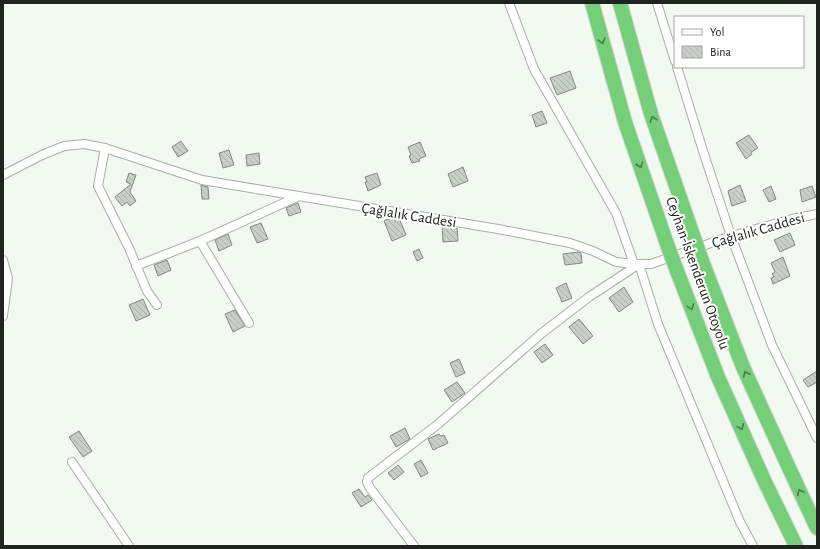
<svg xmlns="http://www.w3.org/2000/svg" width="820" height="549" font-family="'Alegreya Sans',sans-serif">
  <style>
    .building { fill: url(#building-back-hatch); stroke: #838a83 }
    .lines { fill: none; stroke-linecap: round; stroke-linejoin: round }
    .street-casing { stroke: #a8afa8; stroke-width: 10 }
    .highway-casing { stroke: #d7d7d7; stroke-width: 16 }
    .street { stroke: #fff; stroke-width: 8 }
    .highway { stroke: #74cf78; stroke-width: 14 }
    .highway-bridge-casing { stroke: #d7d7d7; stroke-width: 16; stroke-linecap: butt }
    .highway-bridge { stroke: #74cf78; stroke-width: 14 }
    .oneway { stroke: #4a794c }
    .labels { text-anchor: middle; stroke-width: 4; stroke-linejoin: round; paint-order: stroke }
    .street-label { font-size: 15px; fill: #202320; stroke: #fff }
  </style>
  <defs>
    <pattern id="building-back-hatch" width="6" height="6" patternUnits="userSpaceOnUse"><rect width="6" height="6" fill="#c8cfc7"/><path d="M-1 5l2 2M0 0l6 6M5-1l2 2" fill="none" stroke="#acb1ab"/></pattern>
  </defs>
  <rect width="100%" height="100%" fill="#f1f9f1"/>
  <g class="building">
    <polygon points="570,71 576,88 557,95 550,78"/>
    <polygon points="542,111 547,123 536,127 532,115"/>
    <polygon points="749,135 758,148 751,152 752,154 746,159 736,143"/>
    <polygon points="181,141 188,151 178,157 172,147"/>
    <polygon points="420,142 426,156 419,159 420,161 412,163 409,156 411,155 408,147"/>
    <polygon points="229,150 234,165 223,168 219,153"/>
    <polygon points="259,153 260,164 247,166 246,155"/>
    <polygon points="463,167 468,181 453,187 448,174"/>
    <polygon points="129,173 136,175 130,192 136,201 130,206 127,202 122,206 115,197 131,184 126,182"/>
    <polygon points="377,173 381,185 368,191 365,182 367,182 365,177"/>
    <polygon points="201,185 208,187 209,199 202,199"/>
    <polygon points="740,185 746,201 732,206 728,191"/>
    <polygon points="771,186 776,199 769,202 763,190"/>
    <polygon points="812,186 816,197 802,202 800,190"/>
    <polygon points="298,203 301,212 289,216 286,208"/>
    <polygon points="393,217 399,218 406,235 392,241 384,221"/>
    <polygon points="261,223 268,239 257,243 250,227"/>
    <polygon points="442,225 457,228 458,241 443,242"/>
    <polygon points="790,233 795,245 780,252 774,240"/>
    <polygon points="228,234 232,245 219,251 215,240"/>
    <polygon points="419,249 423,258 417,261 413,252"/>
    <polygon points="578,252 581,253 582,263 565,265 563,254"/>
    <polygon points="783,257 790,276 773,284 771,278 774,277 772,274 775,272 771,263"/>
    <polygon points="167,260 171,270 158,276 154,265"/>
    <polygon points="566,283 572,298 562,302 556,288"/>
    <polygon points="624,287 633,302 619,312 609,298"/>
    <polygon points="143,299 150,315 136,321 129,305"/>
    <polygon points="235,310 245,326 233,332 225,314"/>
    <polygon points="579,319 593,336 583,344 569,327"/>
    <polygon points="545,344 553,355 542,363 534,352"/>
    <polygon points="459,359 465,373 456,377 450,363"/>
    <polygon points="817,371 817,382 808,387 803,380"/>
    <polygon points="457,382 465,393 452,402 444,390"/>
    <polygon points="405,428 410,439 396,447 390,436"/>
    <polygon points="79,431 92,451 83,457 69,437"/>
    <polygon points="439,434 440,436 444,435 448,443 433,450 428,439"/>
    <polygon points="421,460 428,473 421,477 414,464"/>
    <polygon points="398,465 404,472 394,480 388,473"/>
    <polygon points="359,489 365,497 368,495 372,500 361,507 352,493"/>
  </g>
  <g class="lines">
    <g class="street-casing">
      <g id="street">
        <polyline points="509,3 534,69 616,213 634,264"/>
        <polyline points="657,3 675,61"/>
        <polyline points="677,67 703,151 731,236 772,345 817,438"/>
        <polyline points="105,148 98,186 129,248 147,291 157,305"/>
        <polyline points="3,175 42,155 64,146 84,144 105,148 202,180 498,229 570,243 593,251 616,262 634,264 651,264 731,236 792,219 817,214"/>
        <polyline points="200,241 249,323"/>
        <polyline points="3,260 8,278 3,316"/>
        <polyline points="136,266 200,241 297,197"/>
        <polyline points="72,462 129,546"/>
        <polyline points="414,546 370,488 367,482 368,478 437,425 542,333 589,297 639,264 658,324 740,522 753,546"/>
      </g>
    </g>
    <g class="highway-casing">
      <g id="highway">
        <polyline points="592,3 625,122 667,244"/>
        <polyline points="620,3 651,114 693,235"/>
        <polyline points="702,261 743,367 789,468 817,528"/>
        <polyline points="677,271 718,377 764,480 796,546"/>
      </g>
    </g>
    <use href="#street" class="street"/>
    <use href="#highway" class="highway"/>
    <g class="highway-bridge-casing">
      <g id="highway-bridge">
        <polyline points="693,235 702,261"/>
        <polyline points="667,244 677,271"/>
      </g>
    </g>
    <use href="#highway-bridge" class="highway-bridge"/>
  </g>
  <defs><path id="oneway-chevron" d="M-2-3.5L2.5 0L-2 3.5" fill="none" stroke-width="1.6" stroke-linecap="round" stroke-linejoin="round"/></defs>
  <g class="oneway">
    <use href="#oneway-chevron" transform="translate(602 41) rotate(74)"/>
    <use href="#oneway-chevron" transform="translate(653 119) rotate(-109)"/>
    <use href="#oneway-chevron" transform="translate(640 165) rotate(71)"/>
    <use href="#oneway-chevron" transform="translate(691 307) rotate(69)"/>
    <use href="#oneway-chevron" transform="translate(746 374) rotate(-114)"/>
    <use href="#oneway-chevron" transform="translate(741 427) rotate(66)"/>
    <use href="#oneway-chevron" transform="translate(800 492) rotate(-116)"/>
  </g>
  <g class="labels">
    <g class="street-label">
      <text transform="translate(409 215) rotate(9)" y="5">Çağlalık Caddesi</text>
      <text transform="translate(758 230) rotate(-16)" y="5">Çağlalık Caddesi</text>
      <text transform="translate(698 273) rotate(70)" y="5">Ceyhan-İskenderun Otoyolu</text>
    </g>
  </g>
  <rect width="820" height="549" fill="none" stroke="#202320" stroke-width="8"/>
  <rect x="674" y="16" width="130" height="52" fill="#ffffff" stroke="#a6a7a6"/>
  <rect x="682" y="29" width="20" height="6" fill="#ffffff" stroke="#a6a7a6"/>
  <text x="710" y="36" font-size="12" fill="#202320">Yol</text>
  <rect x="682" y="46" width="20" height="12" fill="url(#building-back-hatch)" stroke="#a6a7a6"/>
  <text x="710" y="56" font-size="12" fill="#202320">Bina</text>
</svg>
